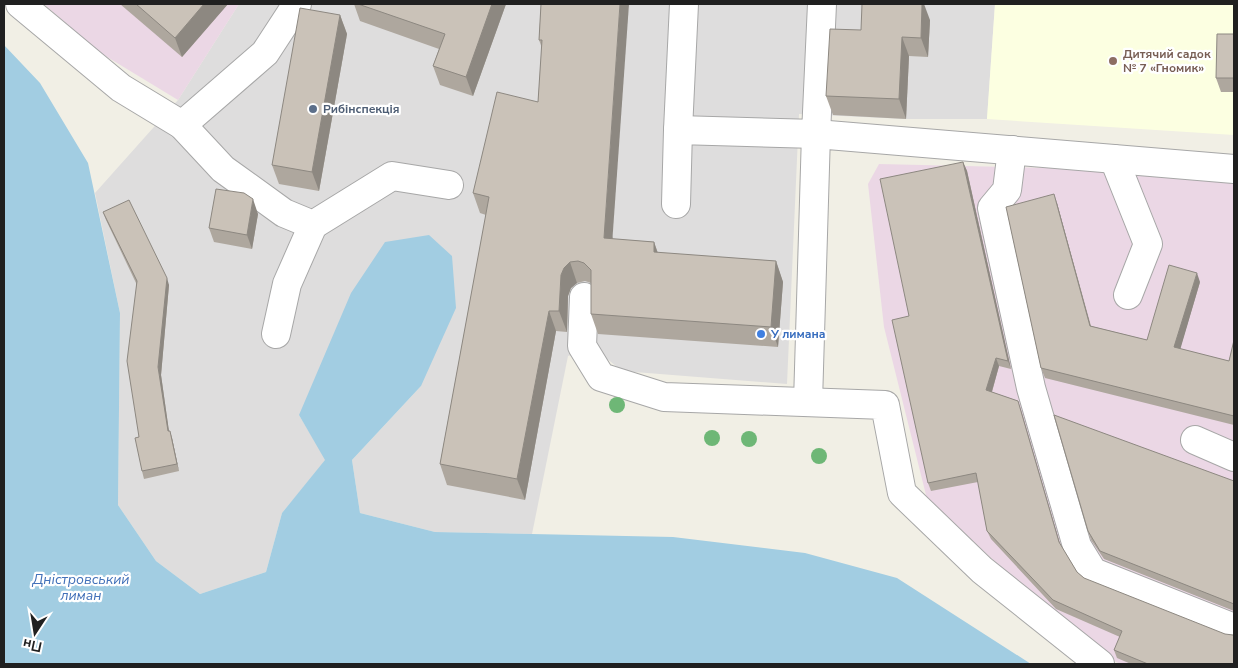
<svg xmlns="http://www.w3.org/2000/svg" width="1238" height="668" font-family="'Nunito Sans',sans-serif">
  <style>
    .residential { fill: #dedddd }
    .industrial { fill: #ebd7e5 }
    .education { fill: #fcffe1 }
    .water { fill: #a2cde2 }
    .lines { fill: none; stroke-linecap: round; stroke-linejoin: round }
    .minor-casing { stroke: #a7a7a7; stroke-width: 30 }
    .minor { stroke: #fff; stroke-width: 28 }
    .tree { fill: #6eb776 }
    .wall { fill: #aea79e }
    .shaded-wall { fill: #8d8881 }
    .building { fill: #cac2b8; stroke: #8d8881 }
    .education-dot { fill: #8d6e63; stroke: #fff; stroke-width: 2 }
    .service-dot { fill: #5c6f8a; stroke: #fff; stroke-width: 2 }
    .shop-dot { fill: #3f7fe0; stroke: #fff; stroke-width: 2 }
    .labels { text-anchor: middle; stroke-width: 4.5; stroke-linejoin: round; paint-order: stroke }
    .education-label { font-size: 12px; font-weight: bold; fill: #785e54; stroke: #fff; text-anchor: start }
    .service-label { font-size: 12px; font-weight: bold; fill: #4e5e75; stroke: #fff; text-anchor: start }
    .shop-label { font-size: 12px; font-weight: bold; fill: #366cbe; stroke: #fff; text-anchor: start }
    .water-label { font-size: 14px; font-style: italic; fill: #4371b9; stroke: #fff }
  </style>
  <rect width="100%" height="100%" fill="#f1efe5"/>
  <polygon class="residential" points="239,4 995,4 987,119 906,119 799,114 787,384 622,371 595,349 568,356 532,534 435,532 360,513 352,460 421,386 299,415 326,460 282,513 266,572 200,594 156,561 118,505 120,313 95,193 178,100"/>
  <g class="industrial">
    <polygon points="44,4 239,4 178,100 99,52"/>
    <polygon points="879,164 1048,168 1234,179 1234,664 1121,664 1116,662 1041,604 927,499 884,327 868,184"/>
  </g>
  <polygon class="education" points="995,4 1234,4 1234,135 987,119"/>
  <polygon class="water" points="4,45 40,83 88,163 120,313 118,505 156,561 200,594 266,572 282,513 325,460 299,415 351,293 385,242 429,235 452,256 456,308 421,386 352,460 360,513 435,532 673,537 805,553 897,578 1031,664 4,664"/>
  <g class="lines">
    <g class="minor-casing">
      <g id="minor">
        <polyline points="20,4 121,88 182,125 223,169 284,213 313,225 392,176 449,185"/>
        <polyline points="182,125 265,53 297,4"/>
        <polyline points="678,130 684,4"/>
        <polyline points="1012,150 1007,190 992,208 1031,388 1077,546 1093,572 1234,628"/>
        <polyline points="1114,159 1148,244 1128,295"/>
        <polyline points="676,204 678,130 816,134 822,4"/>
        <polyline points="584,297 582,346 601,377 664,397 885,405 902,493 982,570 1100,664"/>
        <polyline points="276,334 287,284 313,225"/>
        <polyline points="808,402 816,134 1234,169"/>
        <polyline points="1195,440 1234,457"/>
      </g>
    </g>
    <use href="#minor" class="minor"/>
  </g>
  <g class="tree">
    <circle cx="617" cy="405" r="8"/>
    <circle cx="712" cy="438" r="8"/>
    <circle cx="749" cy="439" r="8"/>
    <circle cx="819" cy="456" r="8"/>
  </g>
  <g class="wall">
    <polygon points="120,4 228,4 182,57"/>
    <polygon points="354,4 506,4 473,96 440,85 433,66 439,49 360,21"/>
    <polygon points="541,4 613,239 654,242 658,253 776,261 783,282 778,347 598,334 591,314 591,283 585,281 577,283 571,288 568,296 567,332 556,331 525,500 447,485 440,464 486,215 480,213 473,193 538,102 542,48 539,40"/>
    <polygon points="340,15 347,34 319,191 279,184 272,165"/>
    <polygon points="930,20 928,57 909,56 906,119 833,115 826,96 861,30"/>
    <polygon points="1234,34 1234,92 1221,92 1216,78"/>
    <polygon points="963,162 967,171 1011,369 999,366 992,392 1018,401 1060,544 1077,572 1084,578 1234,664 1131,664 1117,658 1114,650 1120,637 1056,609 991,539 987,531 978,482 931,491 928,483 909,316"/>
    <polygon points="1057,203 1091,326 1147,340 1200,282 1180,349 1229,361 1234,340 1234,425 1045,378 1041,368"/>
    <polygon points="103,212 169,285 161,375 169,431 172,438 179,471 144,479 142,471 139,437 136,283 106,220"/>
    <polygon points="258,214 252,249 214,242 209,228"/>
    <polygon points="1234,481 1234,611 1104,559 1091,540 1088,531"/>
  </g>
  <g class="shaded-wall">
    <polygon points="204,4 228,4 182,57 175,38"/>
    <polygon points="492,4 506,4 473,96 466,77"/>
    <polygon points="620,4 629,4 611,259 604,238"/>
    <polygon points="922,4 924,4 930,20 928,57 921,38"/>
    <polygon points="340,15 347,34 319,191 312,172"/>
    <polygon points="902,37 909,56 906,119 899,99"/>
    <polygon points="963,162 967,171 1011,369 1008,361"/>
    <polygon points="1054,194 1057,203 1093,335 1090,326"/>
    <polygon points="253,199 258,214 252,249 247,235"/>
    <polygon points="654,242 661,263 654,252"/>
    <polygon points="776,261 783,282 778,347 771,327"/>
    <polygon points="570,262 577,283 571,288 568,296 567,332 559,311 561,275 564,268"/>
    <polygon points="1197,273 1200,282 1178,357 1174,347"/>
    <polygon points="167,278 169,285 161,375 170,439 168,431 158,367"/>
    <polygon points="549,311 556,331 525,500 517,479"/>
    <polygon points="996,358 999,366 990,398 986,390"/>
    <polygon points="1018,401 1021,410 1062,551 1059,542"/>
    <polygon points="170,431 172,438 179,471 177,464"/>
  </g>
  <g class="building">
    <polygon points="136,4 204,4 175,38"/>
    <polygon points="358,4 492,4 466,77 433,66 445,34"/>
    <polygon points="541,4 620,4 604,238 654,242 654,252 776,261 771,327 591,314 591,270 584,263 578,261 570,262 564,268 561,275 559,311 549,311 517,479 440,464 489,197 473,193 497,92 538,102 542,40 539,40"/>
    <polygon points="862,4 922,4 921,38 902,37 899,99 826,96 830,29 861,30"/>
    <polygon points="300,8 340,15 312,172 272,165"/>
    <polygon points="1217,34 1234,34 1234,78 1216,78"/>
    <polygon points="963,162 1008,361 996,358 986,390 1018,401 1059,542 1077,572 1084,578 1225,634 1233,635 1234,634 1234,664 1148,664 1114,650 1122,631 1053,600 987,531 976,473 928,483 892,320 909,316 880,179"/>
    <polygon points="216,189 244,193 253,199 247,235 209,228"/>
    <polygon points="1054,194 1090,326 1147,340 1169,265 1197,273 1174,347 1229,361 1234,340 1234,416 1041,368 1006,207"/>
    <polygon points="129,200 167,278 158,367 168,431 170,431 177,464 142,471 135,438 139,437 127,361 137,281 103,212"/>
    <polygon points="1054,415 1234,481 1234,604 1100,551 1088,531"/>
  </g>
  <circle class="education-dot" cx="1113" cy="61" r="5"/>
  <circle class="service-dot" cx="313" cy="109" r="5"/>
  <circle class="shop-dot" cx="761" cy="334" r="5"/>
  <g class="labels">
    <g class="education-label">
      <text x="1123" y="58">Дитячий садок<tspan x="1123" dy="14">№ 7 «Гномик»</tspan></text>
    </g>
    <g class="service-label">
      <text x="323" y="113">Рибінспекція</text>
    </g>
    <g class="shop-label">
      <text x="771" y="338">У лимана</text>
    </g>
    <g class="water-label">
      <text x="81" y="584">Дністровський<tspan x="81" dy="16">лиман</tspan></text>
    </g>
  </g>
  <rect width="1238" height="668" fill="none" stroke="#202020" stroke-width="10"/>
  <g transform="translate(35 633) rotate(192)" stroke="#ffffff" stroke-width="4" paint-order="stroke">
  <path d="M0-4L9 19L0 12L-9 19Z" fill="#202020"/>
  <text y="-8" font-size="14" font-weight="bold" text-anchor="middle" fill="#202020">Пн</text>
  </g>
</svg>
